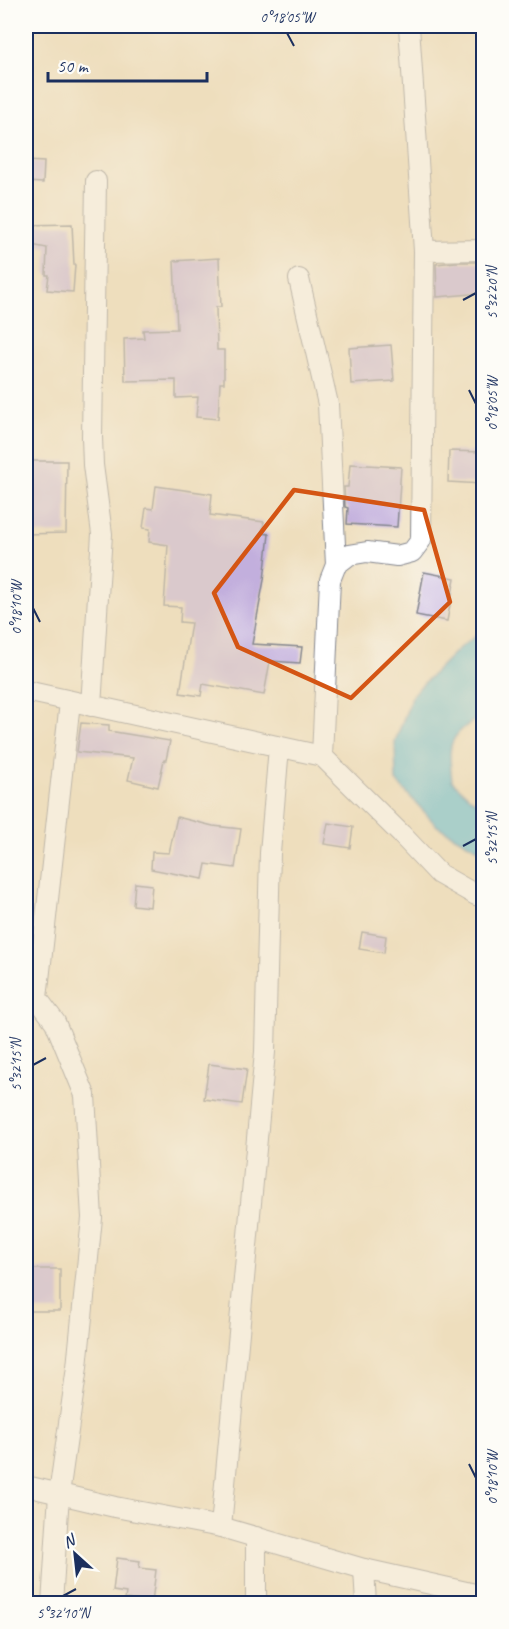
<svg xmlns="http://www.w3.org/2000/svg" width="509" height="1629" font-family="Caveat,sans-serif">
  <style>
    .water { fill: #59bcd8; stroke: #3a769b; stroke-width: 1.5 }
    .building { fill: #c2afdd }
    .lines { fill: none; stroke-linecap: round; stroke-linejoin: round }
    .street-casing { stroke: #84868e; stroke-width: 22 }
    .street { stroke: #fff; stroke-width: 20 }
    .marked { fill: none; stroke: #d45514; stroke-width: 4.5; stroke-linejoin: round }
    .ticks { fill: none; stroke: #1b2f5e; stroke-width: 2 }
    .neatline { fill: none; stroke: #1b2f5e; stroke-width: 2 }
    .ticks-label { font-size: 15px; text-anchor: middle; fill: #1b2f5e }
  </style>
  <rect width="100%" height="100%" fill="#fdfcf7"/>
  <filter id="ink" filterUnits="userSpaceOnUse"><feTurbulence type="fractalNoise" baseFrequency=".0167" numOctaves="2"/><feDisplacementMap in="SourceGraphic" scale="12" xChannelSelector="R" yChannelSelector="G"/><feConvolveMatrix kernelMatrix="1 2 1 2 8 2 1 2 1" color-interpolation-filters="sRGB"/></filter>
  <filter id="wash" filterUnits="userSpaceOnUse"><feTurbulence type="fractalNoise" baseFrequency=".008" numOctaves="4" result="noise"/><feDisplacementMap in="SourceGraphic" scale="24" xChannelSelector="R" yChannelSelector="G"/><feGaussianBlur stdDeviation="1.35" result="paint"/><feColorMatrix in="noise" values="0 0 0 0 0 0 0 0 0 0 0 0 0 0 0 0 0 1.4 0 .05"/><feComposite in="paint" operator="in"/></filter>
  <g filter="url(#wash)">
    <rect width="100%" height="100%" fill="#eedebd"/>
    <path class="water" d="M483,631v83c-11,8 -26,16 -31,29 -4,8 -1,28 0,38l21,19 10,3v49l-46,-26 -41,-45 -1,-39 18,-48 45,-45z"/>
    <g id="blocks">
      <g class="building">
        <polygon points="26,161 44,162 43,183 26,182"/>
        <polygon points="72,224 74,265 75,265 73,292 47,290 49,275 46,275 47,248 26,244 26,225"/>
        <polygon points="219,258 221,307 216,307 217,350 224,350 224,383 220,383 218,419 196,417 198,397 176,398 176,380 125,381 124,339 144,338 143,330 177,329 174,261"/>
        <polygon points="456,262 483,262 483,293 437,297 436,264"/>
        <polygon points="391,345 394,381 351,384 349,348"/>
        <polygon points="449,451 483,452 483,484 448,482"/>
        <polygon points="26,461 67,461 66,533 26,534"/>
        <polygon points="350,464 401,467 397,527 347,524 348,508 345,507 344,487 348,487"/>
        <polygon points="156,486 212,494 210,515 264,522 262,533 269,534 264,580 252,644 302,647 300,663 270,661 264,695 203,684 201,696 180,693 191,623 180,622 181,607 164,606 168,545 149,542 150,529 143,528 146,508 153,509"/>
        <polygon points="424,572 455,578 447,621 416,615"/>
        <polygon points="81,723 109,725 109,731 170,741 166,760 164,760 158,787 128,780 133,758 77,752"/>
        <polygon points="177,817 213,826 241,829 235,868 206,864 203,879 151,869 152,852 169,853"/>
        <polygon points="328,823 353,827 350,848 324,844"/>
        <polygon points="135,883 152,885 150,907 133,905"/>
        <polygon points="362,932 386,936 384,953 359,949"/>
        <polygon points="209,1064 247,1069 242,1104 204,1099"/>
        <polygon points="28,1269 60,1269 60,1311 28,1311 28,1297 26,1297 26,1279 28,1279"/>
        <polygon points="117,1558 140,1561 139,1568 156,1570 152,1602 125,1599 126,1593 113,1591"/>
      </g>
    </g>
  </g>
  <g filter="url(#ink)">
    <use href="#blocks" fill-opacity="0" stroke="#84868e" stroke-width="1.5"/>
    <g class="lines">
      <g class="street-casing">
        <g id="street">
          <polyline points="409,26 424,251"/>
          <polyline points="299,279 328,404 336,565"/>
          <polyline points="26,691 322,756 401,834 439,874 476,895 484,897"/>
          <polyline points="91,706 102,534 93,465 92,437 96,181"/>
          <polyline points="322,756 330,580 336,565 349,555 367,552 397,556 412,552 421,540 424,251 484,250"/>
          <polyline points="26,1486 115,1507 221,1527 364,1569 484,1596"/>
          <polyline points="221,1527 265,1052 270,853 279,747"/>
          <polyline points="256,1537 256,1604"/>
          <polyline points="364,1569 366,1604"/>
          <polyline points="52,1604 59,1494 77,1367 92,1218 85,1095 55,1022 37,998 70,702"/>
        </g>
      </g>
      <use href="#street" class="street"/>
    </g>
  </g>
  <path d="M0 0H509V1629H0ZM294,490l130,20 26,92 -99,96 -113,-51 -24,-54z" fill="#eedebd" fill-opacity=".55" fill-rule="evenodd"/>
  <path class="marked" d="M294,490l130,20 26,92 -99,96 -113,-51 -24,-54z"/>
  <path class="ticks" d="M287,33l7,13M463,300l13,-7M469,390l7,14M33,608l7,14M463,846l13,-7M33,1065l13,-7M469,1464l7,14M63,1596l13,-7"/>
  <rect width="509" height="1629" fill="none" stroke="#fdfcf7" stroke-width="66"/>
  <g transform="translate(75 1554) rotate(333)" stroke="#fdfcf7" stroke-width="4.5" paint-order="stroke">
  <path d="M0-4.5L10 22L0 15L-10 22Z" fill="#1b2f5e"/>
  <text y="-9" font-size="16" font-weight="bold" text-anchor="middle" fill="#1b2f5e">N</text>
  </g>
  <path d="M48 72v9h159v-9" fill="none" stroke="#1b2f5e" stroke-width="3"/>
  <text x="57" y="72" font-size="18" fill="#1b2f5e" stroke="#fdfcf7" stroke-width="4.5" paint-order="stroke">50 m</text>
  <rect x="33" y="33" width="443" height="1563" class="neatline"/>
  <g class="ticks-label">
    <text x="287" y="22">0°18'05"W</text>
    <text transform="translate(492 293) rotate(-90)" y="5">5°32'20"N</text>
    <text transform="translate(492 404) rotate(-90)" y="5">0°18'05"W</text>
    <text transform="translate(16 608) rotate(-90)" y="5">0°18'10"W</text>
    <text transform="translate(492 839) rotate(-90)" y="5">5°32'15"N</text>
    <text transform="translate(16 1065) rotate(-90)" y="5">5°32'15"N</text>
    <text transform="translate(492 1478) rotate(-90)" y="5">0°18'10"W</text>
    <text x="63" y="1618">5°32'10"N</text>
  </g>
</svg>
